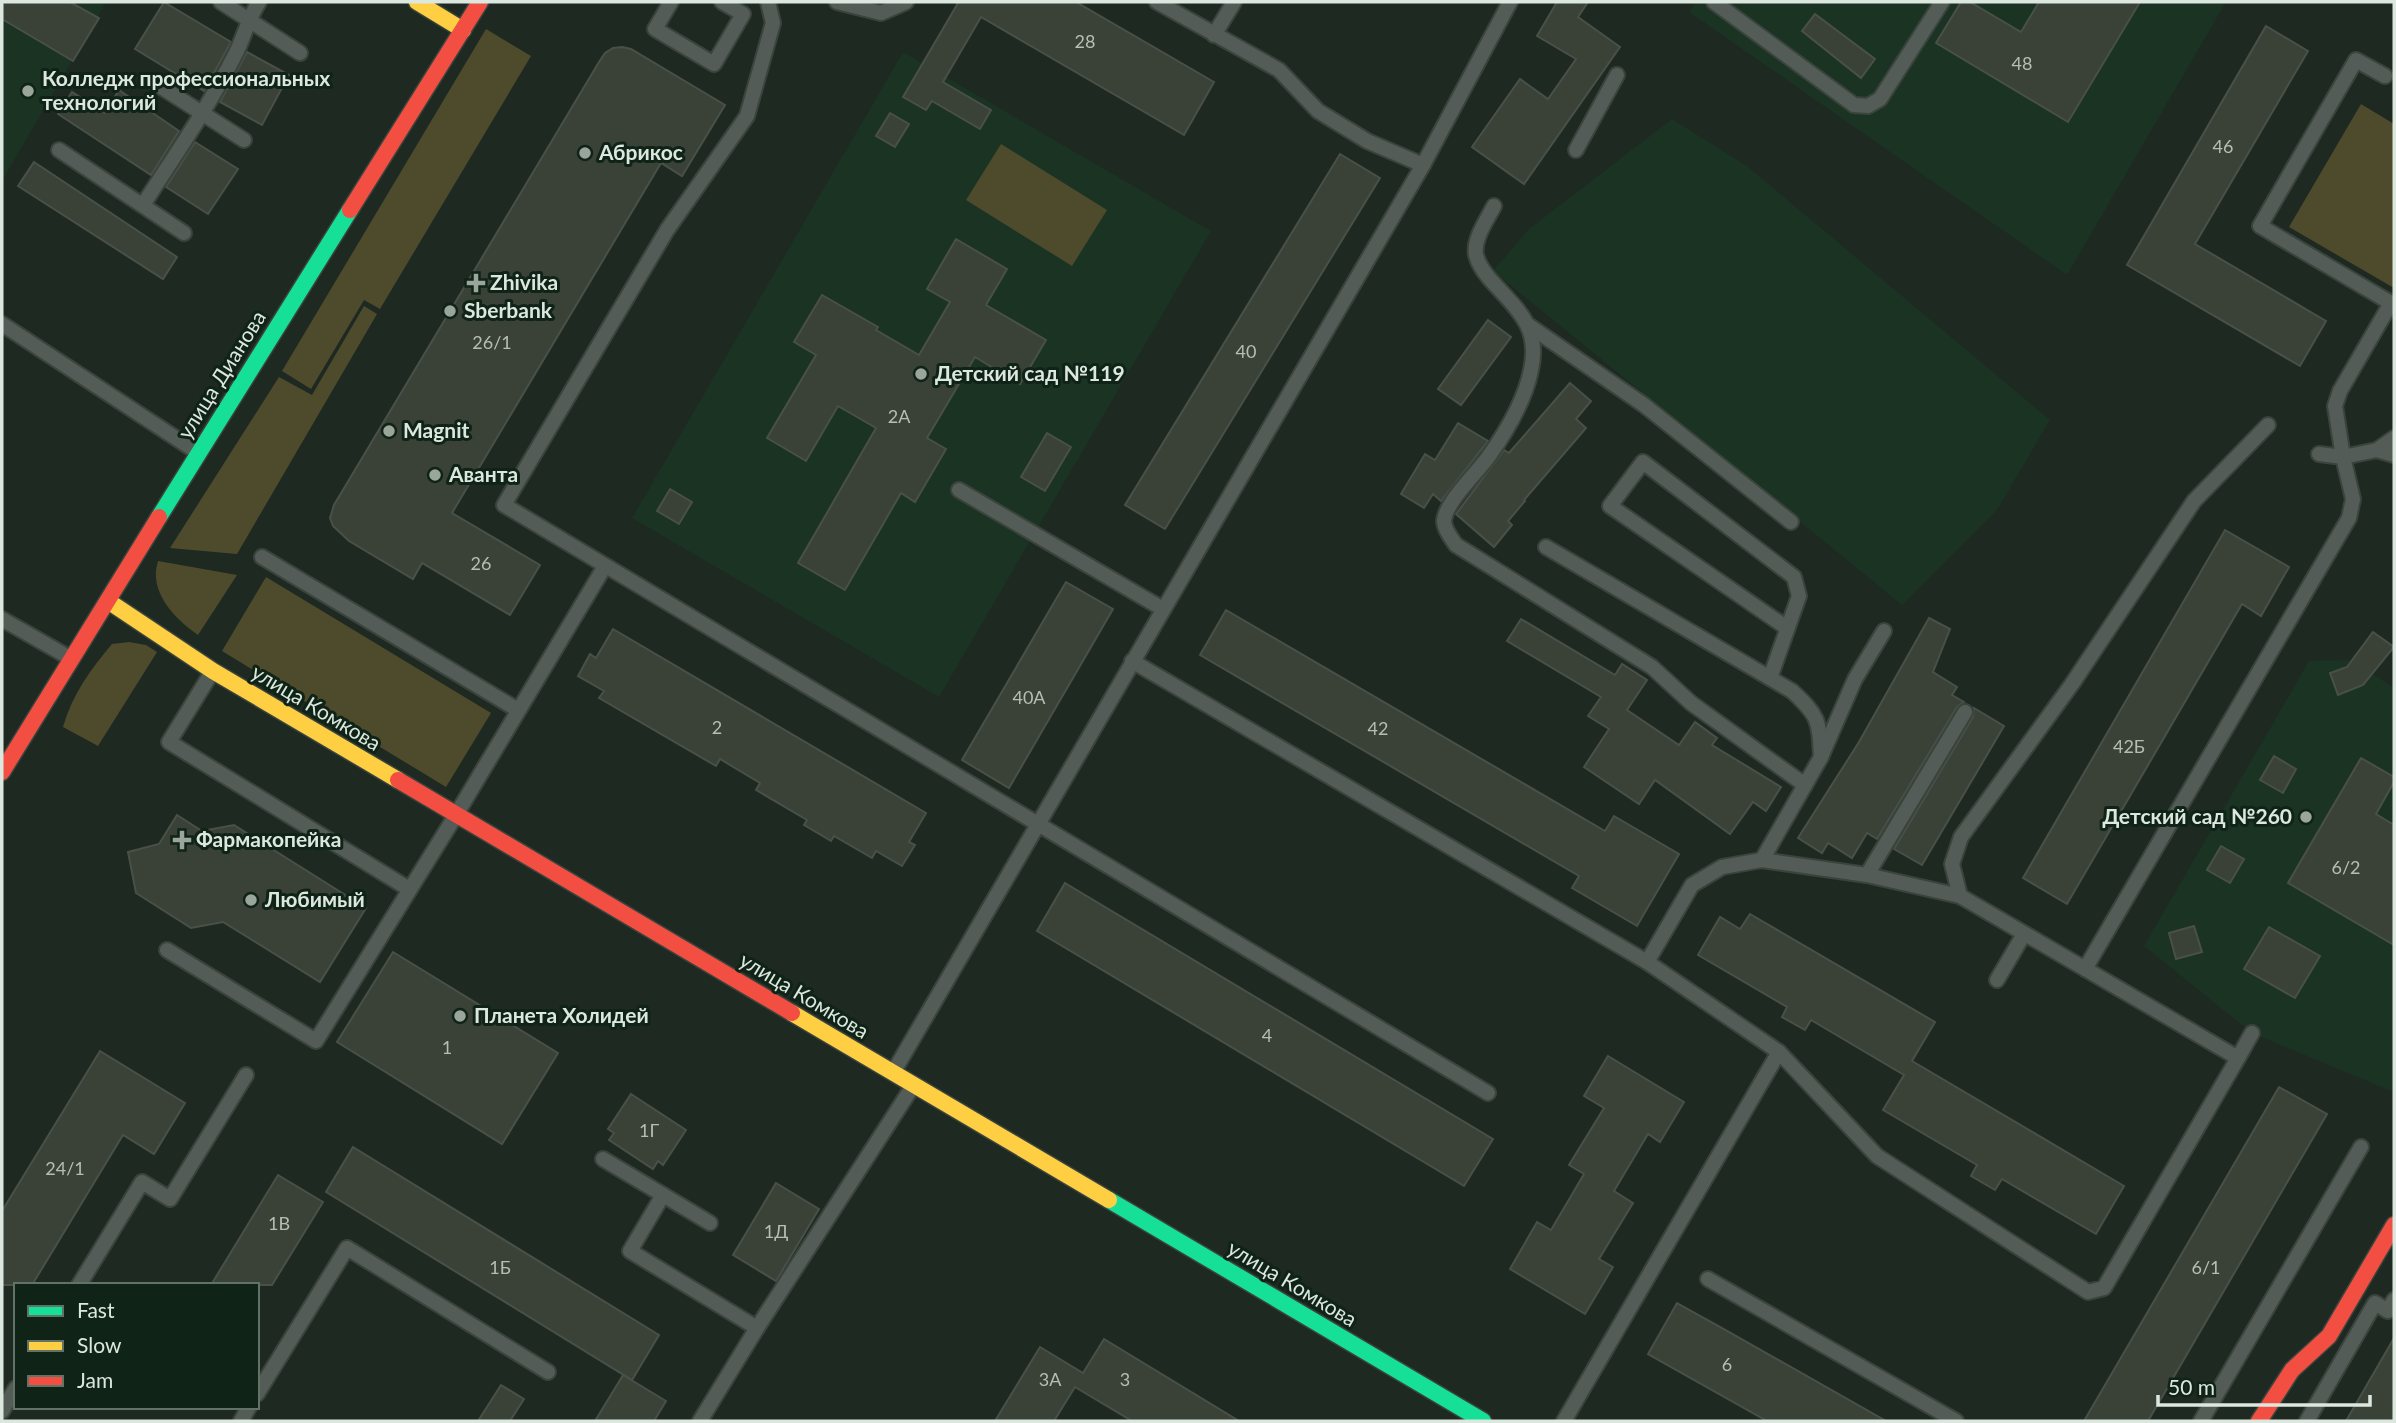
<svg xmlns="http://www.w3.org/2000/svg" width="2396" height="1423" font-family="Lato,sans-serif">
  <style>
    .built { fill: #1b3323 }
    .green { fill: #4e4b2d }
    .building { fill: #3a4238; stroke: #495048; stroke-width: 2 }
    .lines { fill: none; stroke-linecap: round; stroke-linejoin: round }
    .lane-casing { stroke: #3a443d; stroke-width: 18 }
    .fast-casing { stroke: #3a443d; stroke-width: 19 }
    .slow-casing { stroke: #3a443d; stroke-width: 19 }
    .jam-casing { stroke: #3a443d; stroke-width: 19 }
    .lane { stroke: #545c57; stroke-width: 14 }
    .fast { stroke: #16e098; stroke-width: 16 }
    .slow { stroke: #ffcf43; stroke-width: 16 }
    .jam { stroke: #f24e42; stroke-width: 16 }
    .poi-dot { fill: #9aa59c; stroke: #0f2316; stroke-width: 2.5 }
    .labels { text-anchor: middle; stroke-width: 6; stroke-linejoin: round; paint-order: stroke }
    .number-label { font-size: 18px; fill: #b4beb5 }
    .poi-label { font-size: 21px; font-weight: bold; fill: #dce8df; stroke: #0f2316; text-anchor: start }
    .street-label { font-size: 21px; fill: #dce8df; stroke: #0f2316 }
  </style>
  <rect width="100%" height="100%" fill="#1e2921"/>
  <g class="built">
    <polygon points="2,2 106,2 2,181"/>
    <polygon points="1696,2 2226,2 2067,275 1689,12"/>
    <polygon points="903,52 1211,231 939,697 632,518"/>
    <polygon points="1672,119 1747,166 2050,420 1997,510 1902,605 1493,271 1529,229"/>
    <polygon points="2352,660 2394,688 2394,1084 2391,1091 2252,1033 2144,946 2309,661"/>
  </g>
  <g class="green">
    <polygon points="486,29 531,56 380,309 364,300 311,389 282,371"/>
    <polygon points="2361,104 2394,124 2394,288 2289,227"/>
    <polygon points="1001,144 1107,210 1072,266 966,200"/>
    <polygon points="364,306 377,314 237,554 170,548 279,377 312,395"/>
    <path d="M158,561l79,14 -39,60c-23,-16 -50,-43 -40,-74z"/>
    <polygon points="266,577 491,713 446,787 222,651"/>
    <path d="M129,642l17,3 11,7 -59,94 -35,-19c9,-32 27,-57 49,-83z"/>
  </g>
  <g class="building">
    <polygon points="2,2 70,2 99,18 73,61 2,19"/>
    <polygon points="164,2 231,42 204,91 135,49"/>
    <polygon points="955,2 1076,2 1214,82 1184,135 981,17 943,82 991,110 980,129 932,101 926,110 903,97 958,3"/>
    <polygon points="1557,2 1588,2 1578,17 1620,47 1524,184 1472,147 1520,79 1548,99 1576,59 1537,36"/>
    <polygon points="1961,2 1970,2 2021,32 2039,2 2140,2 2068,122 1936,43"/>
    <polygon points="1815,14 1875,59 1861,78 1802,31"/>
    <polygon points="2266,26 2308,51 2195,244 2326,321 2300,366 2127,265"/>
    <polygon points="622,47 631,49 725,105 682,176 661,163 452,513 540,565 510,615 422,563 413,579 349,541 333,526 330,518 334,505 599,62 605,53 613,48"/>
    <polygon points="247,52 289,75 262,125 220,102"/>
    <polygon points="119,90 179,131 151,175 58,114 72,92 105,113"/>
    <polygon points="890,113 909,124 895,147 876,136"/>
    <polygon points="195,142 238,169 208,214 166,187"/>
    <polygon points="1340,154 1380,178 1165,529 1125,505"/>
    <polygon points="34,162 177,257 163,279 18,186"/>
    <polygon points="956,239 1007,269 986,305 1046,340 1020,384 975,357 927,438 946,449 915,502 901,493 845,590 798,563 876,428 838,406 806,461 767,438 816,355 794,342 822,295 878,327 876,330 919,355 950,302 927,289"/>
    <polygon points="1488,320 1511,337 1461,405 1438,389"/>
    <polygon points="1570,383 1591,401 1576,419 1586,428 1524,500 1525,501 1508,521 1512,525 1494,547 1456,514 1504,450 1509,453"/>
    <polygon points="1458,423 1488,441 1441,501 1433,494 1424,508 1401,494 1425,454 1435,460"/>
    <polygon points="1047,433 1071,447 1045,491 1021,477"/>
    <polygon points="670,489 692,502 679,524 657,511"/>
    <polygon points="2225,530 2289,567 2261,616 2242,604 2067,904 2023,878"/>
    <polygon points="1066,582 1113,609 1009,788 962,760"/>
    <polygon points="1226,610 1605,831 1614,816 1679,854 1637,926 1572,888 1579,876 1200,655"/>
    <polygon points="1929,618 1950,629 1933,672 1957,687 1952,695 1964,702 1957,707 1877,839 1867,833 1852,858 1828,843 1822,853 1798,838 1859,742"/>
    <polygon points="1521,619 1615,675 1622,664 1647,680 1627,710 1679,745 1695,722 1717,738 1712,745 1781,787 1766,811 1753,802 1730,834 1655,780 1639,804 1584,767 1609,729 1588,716 1601,697 1507,641"/>
    <polygon points="613,629 926,813 909,842 915,845 902,866 876,851 872,858 834,836 831,841 804,825 807,820 756,790 760,783 720,759 716,766 599,698 604,691 578,676 590,654 596,658"/>
    <polygon points="2373,632 2394,647 2363,685 2338,695 2330,673 2347,667"/>
    <polygon points="1974,708 2004,726 1922,865 1894,849 1973,717"/>
    <polygon points="2274,756 2296,769 2283,793 2260,780"/>
    <polygon points="2361,758 2394,777 2394,782 2376,814 2394,825 2394,945 2288,883"/>
    <polygon points="177,815 202,831 234,825 366,908 320,982 223,922 191,928 136,893 128,852 159,844"/>
    <polygon points="2221,846 2244,859 2230,883 2207,870"/>
    <polygon points="1065,883 1493,1139 1464,1186 1037,931"/>
    <polygon points="1750,914 1935,1022 1912,1061 2124,1186 2096,1234 2002,1179 1995,1190 1971,1176 1977,1165 1883,1110 1904,1075 1811,1020 1805,1030 1782,1017 1787,1007 1698,955 1720,917 1740,929"/>
    <polygon points="2194,926 2202,952 2176,959 2169,933"/>
    <polygon points="2269,927 2320,956 2295,998 2244,969"/>
    <polygon points="393,952 558,1053 502,1144 337,1042"/>
    <polygon points="100,1051 185,1103 154,1154 123,1135 32,1285 2,1285 2,1211"/>
    <polygon points="1608,1056 1684,1102 1660,1142 1648,1134 1614,1191 1633,1203 1599,1259 1613,1267 1585,1314 1510,1269 1537,1222 1551,1230 1584,1174 1569,1165 1604,1108 1584,1096"/>
    <polygon points="2279,1087 2327,1114 2148,1421 2084,1421"/>
    <polygon points="631,1094 686,1130 663,1165 658,1161 653,1169 609,1140 614,1133 608,1129"/>
    <polygon points="353,1147 659,1335 632,1380 326,1192"/>
    <polygon points="278,1175 323,1202 272,1285 211,1285"/>
    <polygon points="776,1183 819,1209 776,1281 733,1255"/>
    <polygon points="1677,1303 1724,1329 1886,1421 1767,1421 1648,1354"/>
    <polygon points="2394,1338 2394,1421 2346,1421"/>
    <polygon points="1104,1339 1239,1421 1132,1421 1075,1387 1054,1421 995,1421 1040,1347 1083,1373"/>
    <polygon points="623,1375 666,1401 654,1421 595,1421"/>
    <polygon points="501,1385 524,1399 510,1421 478,1421"/>
  </g>
  <g class="lines">
    <g class="lane-casing">
      <g id="lane">
        <polyline points="221,2 300,53"/>
        <polyline points="671,2 655,29 714,64 743,14 722,2"/>
        <polyline points="768,2 773,23 747,116 667,230 504,505 1488,1093"/>
        <polyline points="837,2 881,13 906,2"/>
        <polyline points="1157,2 1279,70 1318,111 1367,141 1423,165"/>
        <polyline points="1714,2 1854,105 1868,106 1880,99 1942,2"/>
        <polyline points="1214,35 1234,2"/>
        <polyline points="2385,76 2356,60 2260,226 2391,303 2340,391 2335,406 2343,457 2377,450 2394,438"/>
        <polyline points="155,83 244,140"/>
        <polyline points="59,150 184,233"/>
        <polyline points="1576,150 1617,75"/>
        <path d="M143,205c32,-50 67,-100 94,-154 8,-17 11,-32 22,-49"/>
        <path d="M1494,206c-7,14 -21,33 -18,49 2,8 8,17 13,23 26,30 52,47 42,92 -6,30 -25,62 -42,86 -11,16 -45,47 -45,66 1,9 8,17 12,23l196,122 39,36 114,82"/>
        <polyline points="2,324 197,452"/>
        <polyline points="1528,325 1644,405 1791,522"/>
        <polyline points="2377,450 2394,455"/>
        <polyline points="959,490 1163,609"/>
        <path d="M1546,547l246,144c27,25 27,29 29,66"/>
        <polyline points="262,557 518,710"/>
        <polyline points="2,619 70,658"/>
        <polyline points="1132,661 1647,962 1779,1052 1564,1421"/>
        <polyline points="212,672 169,742 409,889"/>
        <polyline points="1770,678 1799,596 1794,577 1643,462 1610,506 1787,628"/>
        <polyline points="1762,860 1821,757 1855,679 1884,631"/>
        <polyline points="1867,875 1965,712"/>
        <polyline points="1960,896 1952,864 1961,837 2072,684 2194,501 2268,425"/>
        <polyline points="167,950 316,1041 456,815 605,566"/>
        <polyline points="1647,962 1692,885 1722,867 1762,860 1867,875 1960,896 2238,1058 2104,1288 2088,1292 1877,1156 1779,1052"/>
        <polyline points="2085,969 2349,518 2353,499 2343,457 2319,454"/>
        <polyline points="1997,980 2024,934"/>
        <polyline points="2238,1058 2252,1033"/>
        <polyline points="894,1071 1423,165 1510,2"/>
        <polyline points="603,1159 710,1223"/>
        <polyline points="663,1195 630,1251 757,1328"/>
        <polyline points="1708,1279 1956,1421"/>
        <polyline points="79,1285 142,1182 170,1199 246,1075"/>
        <polyline points="257,1394 347,1248 548,1372"/>
        <polyline points="2,1411 16,1388"/>
        <polyline points="241,1421 249,1407"/>
        <polyline points="700,1421 757,1328 913,1086"/>
        <polyline points="2201,1421 2361,1147"/>
        <polyline points="2307,1421 2375,1303 2388,1311 2394,1300"/>
      </g>
    </g>
    <g class="fast-casing">
      <g id="fast">
        <polyline points="159,517 350,210"/>
        <polyline points="1109,1200 1483,1421"/>
      </g>
    </g>
    <g class="slow-casing">
      <g id="slow">
        <polyline points="417,2 463,30"/>
        <polyline points="108,601 213,671 398,780"/>
        <polyline points="792,1013 1109,1200"/>
      </g>
    </g>
    <g class="jam-casing">
      <g id="jam">
        <polyline points="350,210 480,2"/>
        <polyline points="2,772 159,517"/>
        <polyline points="398,780 792,1013"/>
        <polyline points="2259,1421 2292,1370 2329,1336 2394,1225"/>
      </g>
    </g>
    <use href="#lane" class="lane"/>
    <use href="#fast" class="fast"/>
    <use href="#slow" class="slow"/>
    <use href="#jam" class="jam"/>
  </g>
  <g class="poi-dot">
    <circle cx="28" cy="91" r="7"/>
    <circle cx="585" cy="153" r="7"/>
    <path d="M472.5 272.5h7v7h7v7h-7v7h-7v-7h-7v-7h7z"/>
    <circle cx="450" cy="311" r="7"/>
    <circle cx="921" cy="374" r="7"/>
    <circle cx="389" cy="431" r="7"/>
    <circle cx="435" cy="475" r="7"/>
    <circle cx="2306" cy="817" r="7"/>
    <path d="M178.5 829.5h7v7h7v7h-7v7h-7v-7h-7v-7h7z"/>
    <circle cx="251" cy="900" r="7"/>
    <circle cx="460" cy="1016" r="7"/>
  </g>
  <g class="labels">
    <g class="number-label">
      <text x="1085" y="48">28</text>
      <text x="2022" y="70">48</text>
      <text x="2223" y="153">46</text>
      <text x="492" y="349">26/1</text>
      <text x="1246" y="358">40</text>
      <text x="899" y="423">2А</text>
      <text x="481" y="570">26</text>
      <text x="1029" y="704">40А</text>
      <text x="717" y="734">2</text>
      <text x="1378" y="735">42</text>
      <text x="2129" y="753">42Б</text>
      <text x="2346" y="874">6/2</text>
      <text x="1267" y="1042">4</text>
      <text x="447" y="1054">1</text>
      <text x="649" y="1137">1Г</text>
      <text x="65" y="1175">24/1</text>
      <text x="279" y="1230">1В</text>
      <text x="776" y="1238">1Д</text>
      <text x="500" y="1274">1Б</text>
      <text x="2206" y="1274">6/1</text>
      <text x="1727" y="1371">6</text>
      <text x="1050" y="1386">3А</text>
      <text x="1125" y="1386">3</text>
    </g>
    <g class="poi-label">
      <text x="42" y="86">Колледж профессиональных<tspan x="42" dy="24">технологий</tspan></text>
      <text x="599" y="160">Абрикос</text>
      <text x="490" y="290">Zhivika</text>
      <text x="464" y="318">Sberbank</text>
      <text x="935" y="381">Детский сад №119</text>
      <text x="403" y="438">Magnit</text>
      <text x="449" y="482">Аванта</text>
      <text x="2292" y="824" text-anchor="end">Детский сад №260</text>
      <text x="196" y="847">Фармакопейка</text>
      <text x="265" y="907">Любимый</text>
      <text x="474" y="1023">Планета Холидей</text>
    </g>
    <g class="street-label">
      <text transform="translate(222 375) rotate(-58)" y="7">улица Дианова</text>
      <text transform="translate(316 708) rotate(31)" y="7">улица Комкова</text>
      <text transform="translate(804 996) rotate(31)" y="7">улица Комкова</text>
      <text transform="translate(1292 1284) rotate(31)" y="7">улица Комкова</text>
    </g>
  </g>
  <rect width="2396" height="1423" fill="none" stroke="#dce8df" stroke-width="7"/>
  <rect x="14" y="1283" width="245" height="126" fill="#0f2316" stroke="#617266" stroke-width="2"/>
  <rect x="28" y="1306" width="35" height="10" fill="#16e098" stroke="#617266" stroke-width="2"/>
  <text x="77" y="1318" font-size="21" fill="#dce8df">Fast</text>
  <rect x="28" y="1341" width="35" height="10" fill="#ffcf43" stroke="#617266" stroke-width="2"/>
  <text x="77" y="1353" font-size="21" fill="#dce8df">Slow</text>
  <rect x="28" y="1376" width="35" height="10" fill="#f24e42" stroke="#617266" stroke-width="2"/>
  <text x="77" y="1388" font-size="21" fill="#dce8df">Jam</text>
  <path d="M2158 1395v10h212v-10" fill="none" stroke="#dce8df" stroke-width="3.5"/>
  <text x="2168" y="1395" font-size="21" fill="#dce8df" stroke="#0f2316" stroke-width="5" paint-order="stroke">50 m</text>
</svg>
